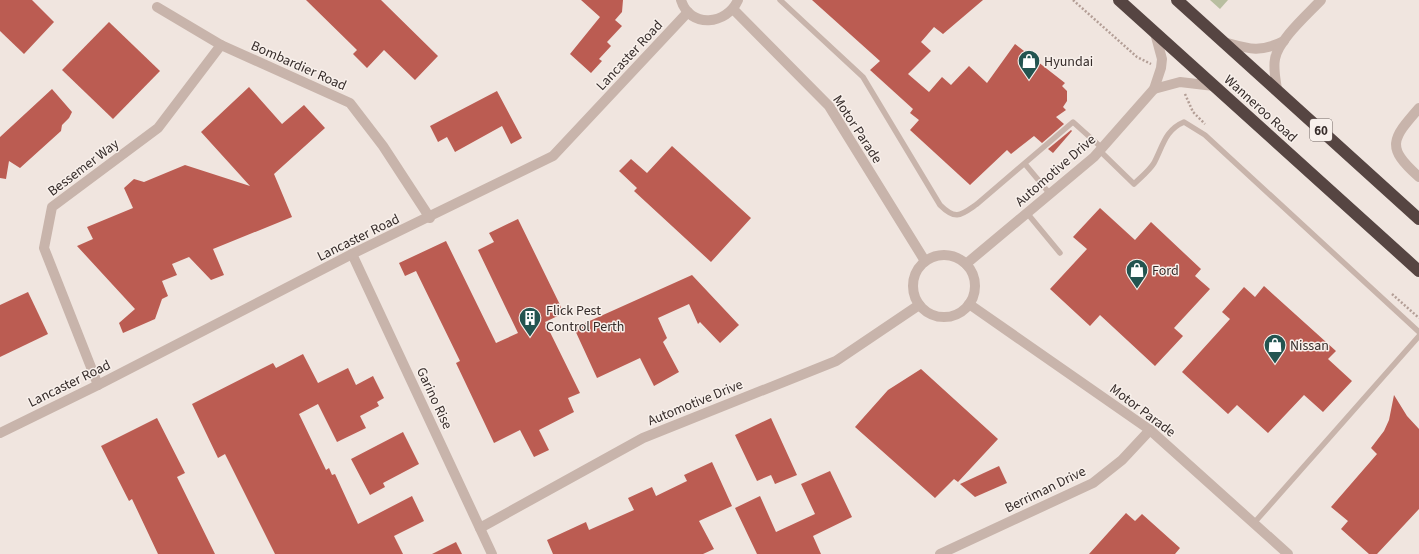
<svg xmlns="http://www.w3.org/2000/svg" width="1419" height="554" font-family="'Source Sans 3',sans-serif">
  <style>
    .green { fill: #b8bea0 }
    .building { fill: #bb5c52 }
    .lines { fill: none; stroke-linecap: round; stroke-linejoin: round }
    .path { stroke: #b39e96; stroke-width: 2.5; stroke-dasharray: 2 2; stroke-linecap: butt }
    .lane { stroke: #c8b4ab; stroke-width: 5.5 }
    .street { stroke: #c8b4ab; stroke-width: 10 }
    .highway { stroke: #564542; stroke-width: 12 }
    .labels { text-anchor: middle; stroke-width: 3; stroke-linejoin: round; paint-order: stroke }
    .shield { fill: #f8f0eb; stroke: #706764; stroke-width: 1 }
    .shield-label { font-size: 13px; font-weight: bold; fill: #362c2a }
    .street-label { font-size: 14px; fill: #362c2a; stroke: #f8f0eb }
    .poi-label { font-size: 14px; fill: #362c2a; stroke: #f8f0eb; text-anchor: start }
  </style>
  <rect width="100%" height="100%" fill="#f0e5df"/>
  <polygon class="green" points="1210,0 1228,0 1220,9"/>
  <g class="building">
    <polygon points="0,0 32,0 54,22 24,54 0,31"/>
    <polygon points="306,0 381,0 438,56 415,80 384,50 367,68 353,54 357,50"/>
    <polygon points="581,0 623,0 622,12 615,20 622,26 607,42 611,46 599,59 602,61 591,73 570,54 600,17"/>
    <polygon points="812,0 983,0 943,34 934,27 921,42 931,51 908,74 929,92 942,77 951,85 969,66 987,83 1015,44 1065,83 1062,86 1067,91 1067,101 1063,107 1066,110 1056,117 1064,124 1042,143 1034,136 1011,154 1007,150 970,185 910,130 919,120 910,113 913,109 870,70 880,61"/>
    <polygon points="109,22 160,71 113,119 62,70"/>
    <polygon points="249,87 282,124 304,105 325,128 274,174 292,217 213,249 224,275 211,280 189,257 172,264 177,275 162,281 168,296 162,299 155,319 123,333 119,323 135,309 77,246 93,239 87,227 133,208 124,188 134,179 144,182 185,165 250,186 201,132"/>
    <polygon points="52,89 72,112 69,118 62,125 61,131 20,168 9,161 6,179 0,178 0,137"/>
    <polygon points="497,91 522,138 511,144 502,126 455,152 447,137 438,142 430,126"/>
    <polygon points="1071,130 1072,131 1053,153 1048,149"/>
    <polygon points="672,146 751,218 711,262 634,191 637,188 619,171 631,159 647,173"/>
    <polygon points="1100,208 1135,240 1151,222 1201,269 1195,276 1210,289 1174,328 1183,336 1155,366 1100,315 1090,326 1050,289 1087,249 1073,237"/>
    <polygon points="518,219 564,313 545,322 580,393 568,398 574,412 539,430 549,450 534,457 520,430 494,443 456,363 460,361 416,271 405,276 399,263 446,241 496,343 518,333 478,250 494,242 489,233"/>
    <polygon points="692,275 739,325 720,343 700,322 698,324 689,304 658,318 667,338 663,342 679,372 654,386 640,358 597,378 574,328"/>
    <polygon points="1264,286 1336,351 1328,359 1352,381 1323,412 1304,395 1268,433 1237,405 1228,414 1182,372 1230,319 1222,312 1244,287 1255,297"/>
    <polygon points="28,292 48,334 0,357 0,305"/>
    <polygon points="303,354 318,383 348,368 356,385 373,376 384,398 377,402 379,406 360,416 366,428 337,442 318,404 299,414 326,470 329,468 332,475 335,474 358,524 412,496 424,521 394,536 403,554 275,554 225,454 218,458 192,404 273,363 276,368"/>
    <polygon points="921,369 998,439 958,482 954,479 935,498 855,427 888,390"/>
    <polygon points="1394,395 1407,416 1419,429 1419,509 1377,554 1369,554 1341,529 1348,521 1331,507 1377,454 1371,448 1384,431 1389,420"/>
    <polygon points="157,418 185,473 177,477 215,554 158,554 132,499 129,501 101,446"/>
    <polygon points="771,418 797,475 775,484 771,475 757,481 735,435"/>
    <polygon points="403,432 419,464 383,483 385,487 370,495 351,459"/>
    <polygon points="712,462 732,506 699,521 714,549 703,554 553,554 547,540 586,522 589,530 634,510 628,498 652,487 656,496 687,481 684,475"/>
    <polygon points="999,466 1007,483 975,497 960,484"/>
    <polygon points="830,471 852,517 813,536 821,554 757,554 735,508 760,496 776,532 815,514 801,484"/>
    <polygon points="1126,513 1135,521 1142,514 1180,548 1175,554 1089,554"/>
    <polygon points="456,542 462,554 432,554"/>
  </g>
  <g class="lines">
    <g class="path">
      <polyline points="1073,0 1137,57 1151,64"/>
      <polyline points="1185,94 1193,112 1205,124"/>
      <polyline points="1392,294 1419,318"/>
    </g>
    <g class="lane">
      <path d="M780,0l83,77 77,128c16,16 21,10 37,-1l96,-82 29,26"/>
      <path d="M1100,151l34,33c7,-7 15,-13 20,-21 9,-17 11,-33 30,-41l21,13 214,197"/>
      <polyline points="1025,164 1050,194"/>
      <polyline points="1027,213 1060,253"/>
      <polyline points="1254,523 1419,336"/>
    </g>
    <g class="street">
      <path d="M681,0c9,29 46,25 57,0"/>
      <polyline points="157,7 221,45 350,103 383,146 430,218"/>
      <polyline points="733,9 829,106 925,261"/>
      <path d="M1224,42c25,7 36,11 60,-1"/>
      <polyline points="1154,89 1180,82 1214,86"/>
      <path d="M1277,90c-1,-9 -4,-21 -2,-31 3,-19 33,-45 46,-59"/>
      <path d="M1419,108c-27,31 -34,39 0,69"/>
      <polyline points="352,254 492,554"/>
      <circle cx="944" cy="286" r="31"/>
      <polyline points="966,264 1094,157 1154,89 1161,68 1162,59 1155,33"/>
      <polyline points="969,304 1150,430 1288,554"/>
      <polyline points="98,385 44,248 52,207 158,128 221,45"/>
      <polyline points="0,433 98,385 352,254 553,156 688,12"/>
      <polyline points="480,528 643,438 836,361 919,305"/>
      <polyline points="940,554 1093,483 1122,460 1150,430"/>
    </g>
    <g class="highway">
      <polyline points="1119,0 1419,271"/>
      <polyline points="1177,0 1419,219"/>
    </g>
  </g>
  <defs>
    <g id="shop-pin" transform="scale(1.15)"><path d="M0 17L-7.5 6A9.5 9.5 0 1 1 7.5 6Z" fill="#235450" stroke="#f8f0eb"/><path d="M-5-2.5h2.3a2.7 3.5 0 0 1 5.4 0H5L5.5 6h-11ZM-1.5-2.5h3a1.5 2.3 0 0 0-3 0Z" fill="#fff"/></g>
    <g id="building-pin" transform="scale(1.15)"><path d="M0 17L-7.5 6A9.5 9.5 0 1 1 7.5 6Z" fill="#235450" stroke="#f8f0eb"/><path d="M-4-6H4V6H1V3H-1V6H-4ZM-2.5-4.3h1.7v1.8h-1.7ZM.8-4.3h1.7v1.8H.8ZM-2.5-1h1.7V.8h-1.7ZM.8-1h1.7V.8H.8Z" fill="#fff"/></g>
  </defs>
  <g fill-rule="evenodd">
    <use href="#shop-pin" x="1029" y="61"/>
    <use href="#shop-pin" x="1137" y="270"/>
    <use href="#building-pin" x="530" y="318"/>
    <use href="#shop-pin" x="1275" y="345"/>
  </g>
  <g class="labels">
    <rect class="shield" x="1310" y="119" width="22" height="22" rx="3"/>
    <g class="shield-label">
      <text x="1321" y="135">60</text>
    </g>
    <g class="street-label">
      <text transform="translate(629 55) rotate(-47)" y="5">Lancaster Road</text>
      <text transform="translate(299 65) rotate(24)" y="5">Bombardier Road</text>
      <text transform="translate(1261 108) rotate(42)" y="5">Wanneroo Road</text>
      <text transform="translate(858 129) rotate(57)" y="5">Motor Parade</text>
      <text transform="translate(83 167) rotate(-37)" y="5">Bessemer Way</text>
      <text transform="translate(1055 170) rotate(-41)" y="5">Automotive Drive</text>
      <text transform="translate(358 237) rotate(-26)" y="5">Lancaster Road</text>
      <text transform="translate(69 383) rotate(-26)" y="5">Lancaster Road</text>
      <text transform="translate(435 398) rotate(65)" y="5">Garino Rise</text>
      <text transform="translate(695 402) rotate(-22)" y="5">Automotive Drive</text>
      <text transform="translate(1143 410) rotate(37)" y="5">Motor Parade</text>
      <text transform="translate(1045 489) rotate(-26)" y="5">Berriman Drive</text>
    </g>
    <g class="poi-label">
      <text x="1044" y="66">Hyundai</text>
      <text x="1152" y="275">Ford</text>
      <text x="546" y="315">Flick Pest<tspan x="546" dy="16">Control Perth</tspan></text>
      <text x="1290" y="350">Nissan</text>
    </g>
  </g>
</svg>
